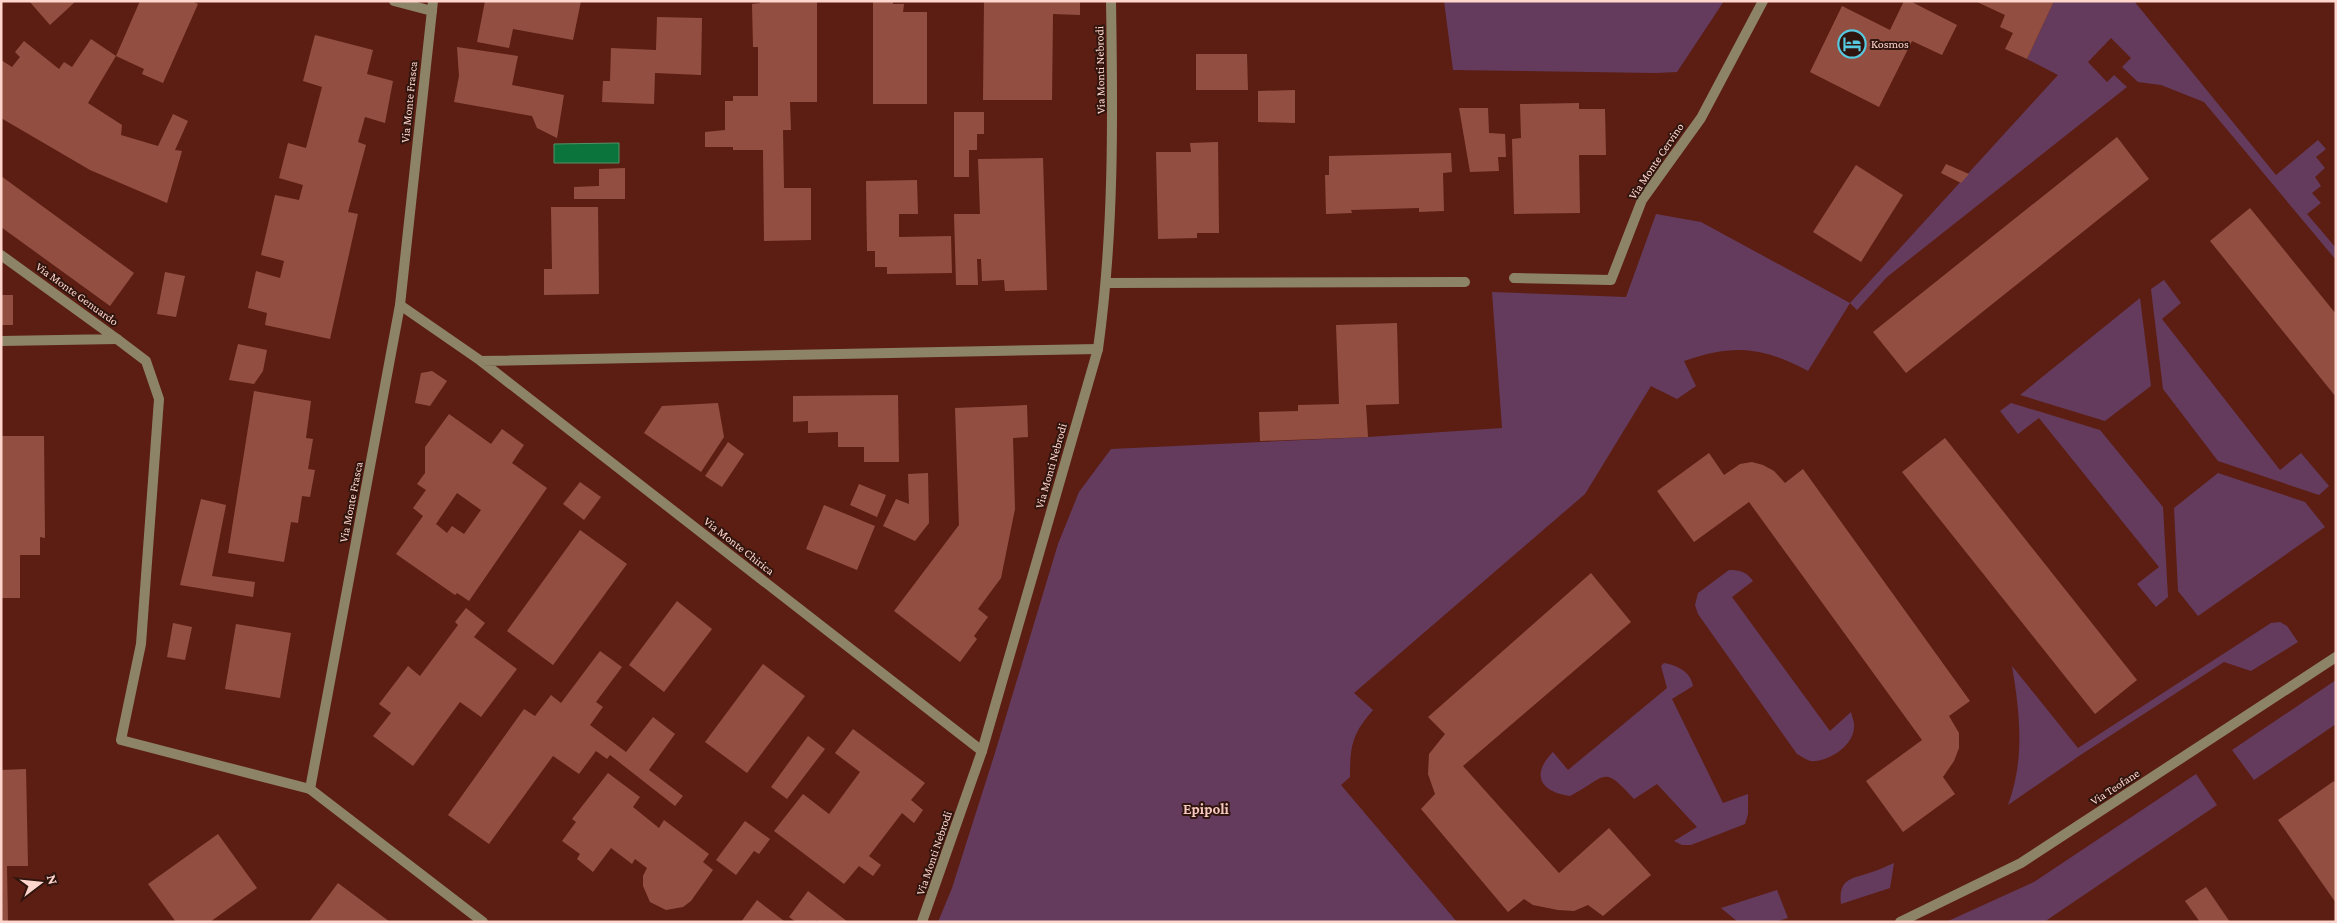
<svg xmlns="http://www.w3.org/2000/svg" width="2337" height="923" font-family="'Crimson Pro',serif">
  <style>
    .green { fill: #643b5d }
    .water { fill: #0b733c; stroke: #549168 }
    .building { fill: #924f41; fill-rule: evenodd }
    .lines { fill: none; stroke-linecap: round; stroke-linejoin: round }
    .street { stroke: #8d8468; stroke-width: 10 }
    .labels { text-anchor: middle; stroke-width: 4; stroke-linejoin: round; paint-order: stroke }
    .poi-label { font-size: 12px; fill: #ffd6cd; stroke: #30140e; text-anchor: start }
    .street-label { font-size: 12px; fill: #ffd6cd; stroke: #30140e }
    .quarter-label { font-size: 15px; font-weight: bold; fill: #f7c8be; stroke: #30140e }
  </style>
  <rect width="100%" height="100%" fill="#5c1e13"/>
  <g class="green">
    <polygon points="1444,1 1724,1 1677,72 1656,73 1453,70"/>
    <path d="M2054,1h80l142,174 42,-35 8,9 -10,8 9,11 -10,9 6,9 -9,7 9,10 -14,11 29,34v12l-132,-158 -43,-17 -23,-3 -16,-15 9,-9 -20,-20 -23,24 19,20 7,-7 13,12 -240,190 -30,33 -7,-7 -42,68c-47,-25 -75,-27 -124,-10l12,25 -19,13 -26,-13 -66,108 -231,199 19,17c-21,24 -23,36 -23,67l-9,8 116,137h-519l14,-34 42,-132 64,-212 21,-52 32,-43 257,-12 134,-9 -10,-136 134,5 30,-83 45,8 149,81 208,-228 -31,-16z"/>
    <polygon points="2164,280 2181,303 2162,319 2280,470 2301,453 2329,486 2319,495 2218,461 2163,389 2151,289"/>
    <polygon points="2140,298 2151,386 2105,421 2020,395"/>
    <polygon points="2011,403 2100,430 2163,507 2168,597 2156,607 2137,584 2159,567 2039,418 2018,434 2000,411"/>
    <polygon points="2218,473 2305,502 2325,527 2198,616 2178,591 2174,508"/>
    <path d="M1729,570c11,0 18,2 24,11l-21,16 98,134 21,-19c1,5 4,11 3,16 -1,17 -23,32 -39,33 -7,1 -12,-4 -18,-7l-99,-140 -3,-9 3,-12z"/>
    <path d="M2280,622l7,4 11,16 -47,29 -27,-9 -142,92 -74,51c17,-45 12,-92 4,-139l66,82 193,-125z"/>
    <path d="M1664,663c13,2 27,9 29,23l-21,13 51,104 25,-9v20l-3,10 -54,21h-9l-8,-4 23,-14 -40,-43 -23,15c-32,-35 -26,-23 -64,-3 -29,-4 -40,-21 -17,-44l15,18 99,-82 -6,-22z"/>
    <polygon points="2336,680 2336,724 2254,780 2232,750"/>
    <polygon points="2196,774 2217,805 2044,922 1946,922 2034,882"/>
    <path d="M1894,863l-4,25 -49,16c-3,-27 12,-25 31,-32 7,-2 14,-6 22,-9z"/>
    <polygon points="1777,890 1788,918 1775,922 1738,922 1721,908"/>
  </g>
  <polygon class="water" points="619,143 619,163 554,163 554,144"/>
  <g class="building">
    <polygon points="29,1 76,1 50,25"/>
    <polygon points="140,1 192,1 198,4 163,83 142,74 144,69 116,56 88,103 122,125 121,135 158,146 173,114 188,121 175,150 182,151 167,203 90,170 1,118 1,60 12,67 20,57 15,52 24,41 59,69 64,62 72,67 91,39 116,56"/>
    <polygon points="485,1 581,1 573,40 513,29 509,48 477,42"/>
    <polygon points="760,1 817,1 817,102 790,102 791,130 783,130 784,188 811,188 811,240 764,241 763,150 733,150 733,147 705,147 705,132 725,130 725,101 733,101 733,96 758,96 758,47 753,47 752,4 760,3"/>
    <polygon points="873,1 893,1 893,4 904,4 903,12 927,12 927,104 873,104"/>
    <polygon points="984,1 1080,1 1080,15 1053,14 1052,100 983,100"/>
    <polygon points="1904,1 1910,1 1957,25 1942,55 1912,41 1879,107 1810,72 1842,6 1890,30"/>
    <polygon points="1975,1 2054,1 2027,59 2005,49 2013,33 2000,27 2005,15"/>
    <polygon points="657,17 702,18 701,75 655,73 654,104 602,102 603,81 610,81 611,48 656,50"/>
    <polygon points="315,35 373,50 367,74 393,81 385,123 365,117 358,142 366,145 348,212 358,214 330,339 265,325 267,313 248,308 256,271 280,278 284,261 261,255 275,195 299,200 303,185 279,178 288,143 306,148 322,87 303,81"/>
    <polygon points="457,47 518,56 512,85 564,95 557,138 537,128 532,116 454,102 459,76"/>
    <polygon points="1196,54 1247,54 1248,90 1196,90"/>
    <polygon points="1295,90 1295,123 1258,122 1258,91"/>
    <polygon points="1579,103 1579,109 1605,109 1606,155 1579,155 1580,213 1514,214 1512,139 1521,138 1520,104"/>
    <polygon points="1459,108 1488,108 1489,133 1505,134 1506,157 1498,157 1499,171 1470,172"/>
    <polygon points="954,112 984,112 984,134 977,134 977,150 969,150 969,177 954,177"/>
    <polygon points="2117,137 2149,179 1906,373 1873,332"/>
    <polygon points="1218,142 1219,233 1197,233 1197,238 1158,239 1156,152 1191,152 1190,143"/>
    <polygon points="1451,153 1452,172 1443,173 1444,211 1419,212 1419,208 1351,210 1352,213 1326,214 1325,175 1329,175 1329,156"/>
    <polygon points="1043,158 1047,290 1005,291 1004,280 982,281 981,259 977,259 978,285 956,285 954,214 980,214 978,159"/>
    <polygon points="1946,164 1969,174 1961,183 1941,173"/>
    <polygon points="1856,165 1903,195 1861,262 1813,232"/>
    <polygon points="625,168 625,199 574,199 574,187 599,186 599,169"/>
    <polygon points="1,176 134,273 110,306 1,227"/>
    <polygon points="917,180 918,214 899,214 899,237 951,236 952,273 887,274 887,267 875,267 875,251 867,251 866,181"/>
    <polygon points="551,207 598,207 599,294 544,295 544,269 552,269"/>
    <polygon points="2250,208 2336,314 2336,397 2210,241"/>
    <polygon points="165,272 185,276 176,317 157,314"/>
    <rect x="1" y="295" width="12" height="30"/>
    <polygon points="1397,323 1399,404 1366,405 1368,437 1260,441 1259,412 1298,411 1298,405 1339,404 1336,325"/>
    <polygon points="238,344 267,350 263,371 254,384 229,380"/>
    <polygon points="432,371 447,381 430,406 415,403 421,373"/>
    <polygon points="254,391 311,401 306,438 313,439 308,469 315,470 310,497 302,496 298,523 291,522 284,562 228,553"/>
    <polygon points="898,395 899,462 864,462 864,447 838,447 838,432 808,433 808,421 793,422 793,396"/>
    <polygon points="718,403 724,437 701,472 644,433 662,406"/>
    <polygon points="1027,405 1028,437 1013,438 1015,509 1001,578 978,609 988,617 974,636 977,639 960,662 894,611 959,525 955,408"/>
    <path d="M449,414l42,30 11,-15 22,16 -12,18 35,25 -78,113 -12,-8 -2,2 -59,-41 27,-38 -10,-8 13,-18 -9,-6 8,-11v-26zM457,493l24,17 -17,24 -12,-8 -5,7 -11,-9z"/>
    <polygon points="1,436 44,436 45,538 40,537 40,555 20,555 20,598 1,598"/>
    <polygon points="1945,438 2137,680 2095,714 1902,472"/>
    <polygon points="728,442 744,454 722,487 705,476"/>
    <polygon points="1709,453 1724,475 1740,464 1752,462 1763,465 1774,471 1785,483 1803,469 1970,701 1949,716 1959,733 1959,748 1954,761 1943,777 1955,794 1903,832 1866,781 1922,740 1749,502 1694,542 1657,491"/>
    <polygon points="928,473 929,523 915,541 883,526 896,499 909,504 908,474"/>
    <polygon points="580,482 601,497 584,520 563,504"/>
    <polygon points="859,484 886,495 877,517 850,505"/>
    <polygon points="201,499 226,505 212,576 255,582 253,597 180,585"/>
    <polygon points="824,505 875,526 857,570 806,549"/>
    <polygon points="580,530 627,564 553,665 507,631"/>
    <polygon points="1591,573 1631,622 1463,766 1559,873 1609,828 1651,875 1603,916 1588,905 1574,911 1558,910 1533,905 1524,899 1508,912 1421,809 1435,794 1428,774 1429,754 1445,734 1428,717"/>
    <polygon points="677,601 712,629 664,692 629,665"/>
    <polygon points="466,608 485,623 474,637 517,669 481,717 460,702 413,766 373,736 391,713 379,704 408,666 420,676 458,625 455,622"/>
    <polygon points="173,623 192,627 185,660 167,657"/>
    <polygon points="236,624 291,633 280,698 225,689"/>
    <polygon points="600,651 622,667 596,702 603,707 590,725 626,752 653,717 675,734 649,770 683,796 675,806 610,755 607,759 596,751 579,774 553,756 489,844 448,815 524,709 535,716 551,695 561,703"/>
    <polygon points="763,664 805,696 747,773 705,742"/>
    <polygon points="853,729 925,783 911,800 923,810 914,823 902,813 869,856 881,865 873,876 859,866 844,884 774,831 803,794 829,814 860,772 835,753"/>
    <polygon points="808,736 825,749 787,799 771,787"/>
    <polygon points="26,769 28,866 7,866 8,922 1,922 1,770"/>
    <polygon points="608,773 640,797 633,807 659,828 664,820 709,854 703,862 713,870 691,901 683,907 666,910 650,902 643,886 643,876 647,868 635,859 632,864 611,848 593,872 577,859 580,854 562,841 576,822 572,819"/>
    <polygon points="2334,781 2336,785 2336,903 2278,820"/>
    <polygon points="745,821 770,839 759,854 754,851 736,875 716,860"/>
    <polygon points="218,834 257,888 210,922 176,922 148,884"/>
    <polygon points="338,883 390,922 309,922"/>
    <polygon points="2206,887 2230,922 2200,922 2185,901"/>
    <polygon points="808,891 827,906 848,922 818,922 816,920 815,922 796,922 789,917"/>
    <polygon points="757,900 784,921 783,922 741,922"/>
  </g>
  <g class="lines">
    <g class="street">
      <polyline points="394,1 432,11"/>
      <polyline points="433,1 400,305 310,789 483,922"/>
      <polyline points="1,255 117,339 1,341"/>
      <polyline points="1514,278 1611,280 1642,200 1701,118 1763,1"/>
      <polyline points="1107,283 1465,282"/>
      <polyline points="400,305 481,361"/>
      <polyline points="117,339 146,361 159,399 141,644 121,740 310,789"/>
      <polyline points="982,751 481,361 1098,349"/>
      <path d="M922,922l60,-171 116,-402c16,-115 15,-232 13,-348"/>
      <polyline points="1900,922 2021,863 2336,657"/>
    </g>
  </g>
  <defs>
    <g id="hotel-ring" transform="scale(1.4375)"><circle r="9.5" fill="#30140e" stroke="#56c9e0" stroke-width="1.5"/><path d="M-6-4.5h1.5V1H6V5H4.5V3h-9V5H-6ZM-4 0a1.8 1.8 0 1 1 3.6 0ZM.5 0V-2.5h3Q6-2.5 6 0Z" fill="#56c9e0"/></g>
  </defs>
  <g fill-rule="evenodd">
    <use href="#hotel-ring" x="1852" y="44"/>
  </g>
  <g class="labels">
    <g class="poi-label">
      <text x="1871" y="48">Kosmos</text>
    </g>
    <g class="street-label">
      <text transform="translate(1100 70) rotate(-91)" y="4">Via Monti Nebrodi</text>
      <text transform="translate(409 102) rotate(-84)" y="4">Via Monte Frasca</text>
      <text transform="translate(1656 161) rotate(-56)" y="4">Via Monte Cervino</text>
      <text transform="translate(77 294) rotate(36)" y="4">Via Monte Genuardo</text>
      <text transform="translate(1051 466) rotate(-74)" y="4">Via Monti Nebrodi</text>
      <text transform="translate(351 502) rotate(-79)" y="4">Via Monte Frasca</text>
      <text transform="translate(739 546) rotate(38)" y="4">Via Monte Chirica</text>
      <text transform="translate(2115 787) rotate(-33)" y="4">Via Teofane</text>
      <text transform="translate(934 853) rotate(-71)" y="4">Via Monti Nebrodi</text>
    </g>
    <g class="quarter-label">
      <text x="1206" y="814">Epipoli</text>
    </g>
  </g>
  <rect width="2337" height="923" fill="none" stroke="#ffd6cd" stroke-width="5"/>
  <g transform="translate(40 883) rotate(74)" stroke="#30140e" stroke-width="4" paint-order="stroke">
  <path d="M0-4L9 19L0 12L-9 19Z" fill="#ffd6cd"/>
  <text y="-8" font-size="14" font-weight="bold" text-anchor="middle" fill="#ffd6cd">N</text>
  </g>
</svg>
